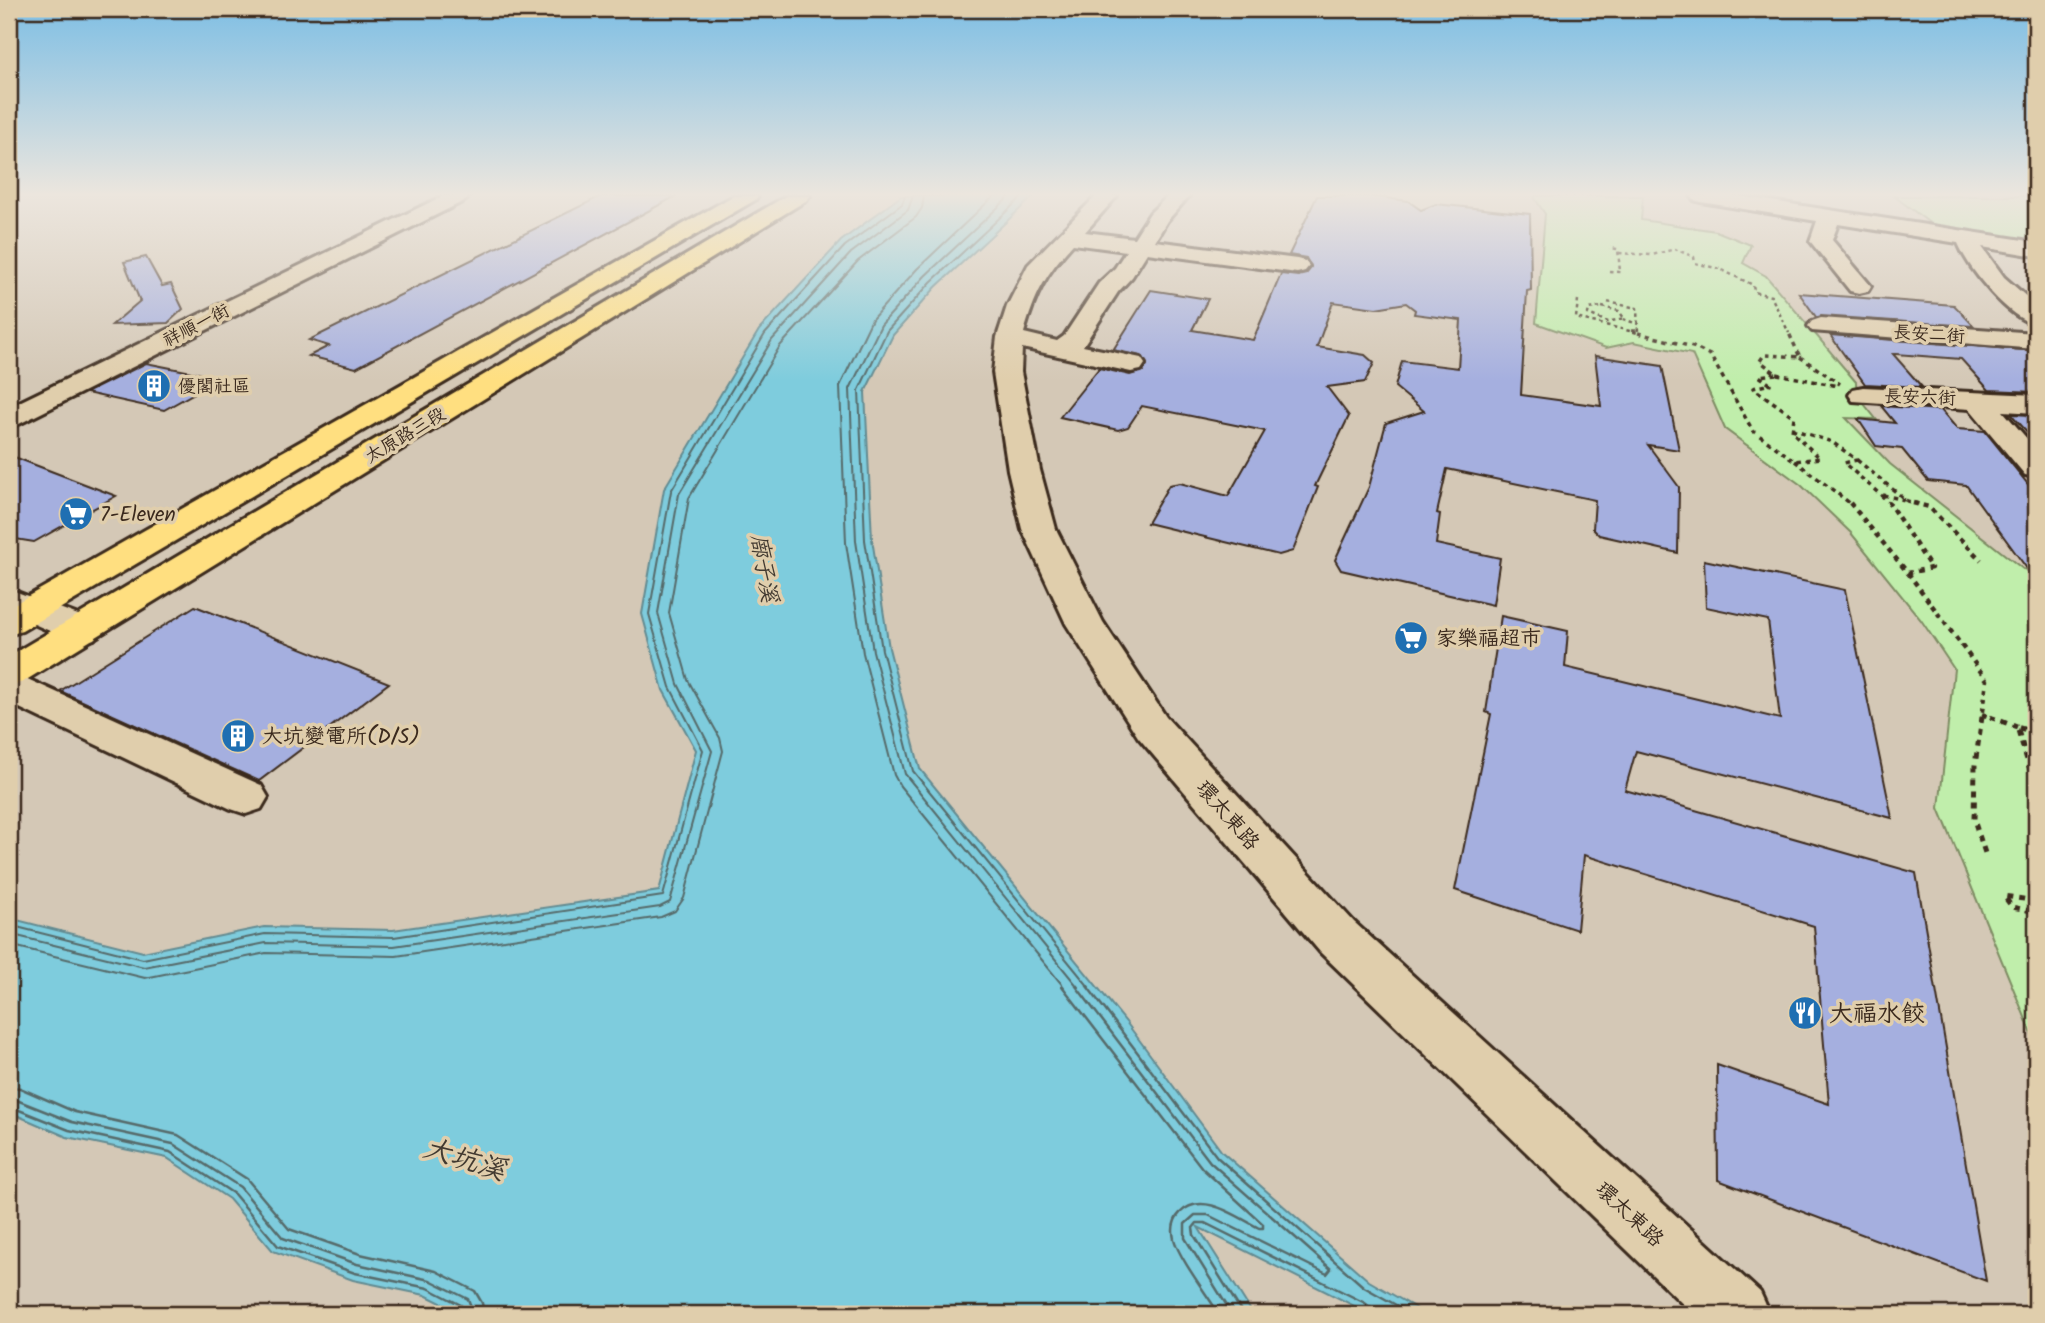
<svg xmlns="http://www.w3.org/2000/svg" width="2045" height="1323" font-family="Kalam,'LXGW WenKai TC',sans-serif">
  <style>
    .green { fill: #c0eeab; stroke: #7e8c64; stroke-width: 2 }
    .water { fill: #7eccdd; stroke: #638b91; stroke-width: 2 }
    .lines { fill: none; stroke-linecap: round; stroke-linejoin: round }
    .shore-far1 { stroke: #566b6a; stroke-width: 2 }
    .shore { stroke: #566b6a; stroke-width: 2.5 }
    .building { fill: #a5afdf; stroke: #3b2a1e; stroke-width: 2 }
    .minor-casing { stroke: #3b2a1e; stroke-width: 6 }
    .major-casing { stroke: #3b2a1e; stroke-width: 6 }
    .path-far3 { stroke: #3b2a1e; stroke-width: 2.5; stroke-dasharray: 3.5 3.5; stroke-linecap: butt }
    .path-far2 { stroke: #3b2a1e; stroke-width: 3.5; stroke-dasharray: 4.5 4.5; stroke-linecap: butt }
    .path-far1 { stroke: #3b2a1e; stroke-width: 4.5; stroke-dasharray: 5 5; stroke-linecap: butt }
    .path { stroke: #3b2a1e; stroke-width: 5; stroke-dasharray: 6 6; stroke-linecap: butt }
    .minor { fill: #e0ceac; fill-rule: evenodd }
    .major { fill: #ffdf80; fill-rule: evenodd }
    .labels { text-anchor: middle; stroke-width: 7; stroke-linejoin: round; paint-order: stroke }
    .far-street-label { font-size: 18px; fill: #3b2a1e; stroke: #e0ceac }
    .far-poi-label { font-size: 18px; fill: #3b2a1e; stroke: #e0ceac; text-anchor: start }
    .poi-label { font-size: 21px; fill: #3b2a1e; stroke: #e0ceac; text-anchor: start }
    .street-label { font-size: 21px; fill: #3b2a1e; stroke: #e0ceac }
    .water-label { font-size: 23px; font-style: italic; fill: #423a31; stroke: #e0ceac }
    .near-poi-label { font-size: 24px; fill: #3b2a1e; stroke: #e0ceac; text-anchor: start }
    .near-water-label { font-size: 28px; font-style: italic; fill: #423a31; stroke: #e0ceac }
  </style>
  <rect width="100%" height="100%" fill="#d4c8b6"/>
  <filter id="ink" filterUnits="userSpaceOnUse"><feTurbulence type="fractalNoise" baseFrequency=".0143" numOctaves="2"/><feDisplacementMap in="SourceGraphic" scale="14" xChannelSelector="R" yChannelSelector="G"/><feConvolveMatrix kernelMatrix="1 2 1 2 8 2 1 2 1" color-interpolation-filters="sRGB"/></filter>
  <g filter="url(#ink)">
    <g class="green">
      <polygon points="1537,196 1643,196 1641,220 1716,231 1751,245 1743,263 1766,276 1856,382 1857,395 1876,419 1846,418 1890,464 2023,569 2036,571 2036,1044 1939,808 1954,669 1921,620 1851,533 1801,485 1725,429 1692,354 1634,342 1606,348 1536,323 1545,214 1534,197"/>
      <polygon points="1894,196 2036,196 2036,243 1935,227"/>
    </g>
    <polygon class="water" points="901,196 1034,196 936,287 893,335 865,392 872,539 889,648 920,769 1126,1022 1222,1152 1369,1281 1426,1314 1370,1314 1198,1227 1253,1314 463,1314 425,1295 353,1280 273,1251 229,1199 167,1158 67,1137 9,1112 9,918 143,952 264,927 393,930 659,891 696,750 663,690 642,614 664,489 759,330 841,241"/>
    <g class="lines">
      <g class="shore-far1">
        <polyline points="994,196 917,269 872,319 840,386 846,543 863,653 894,775 900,786 1064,987"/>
        <polyline points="1010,196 925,276 881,325 850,389 856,541 873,651 905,774 1078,987"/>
        <polyline points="1023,196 931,282 887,331 859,390 865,540 882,650 913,771 1089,987"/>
        <polyline points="9,925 143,959 265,934 394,937 663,896 703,750 670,687 649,614 671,491 765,334 845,246 902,204 905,196"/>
        <polyline points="9,934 144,967 266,943 394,946 660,907 670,902 712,751 678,684 658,613 679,494 772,340 851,253 908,210 913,196"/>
        <polyline points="9,945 145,978 266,953 396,956 661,917 675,911 684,898 723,751 720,738 688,680 669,613 689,498 780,346 858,261 916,217 922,208 924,196"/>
      </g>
      <g class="shore">
        <path d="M1062,986l140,182 61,56v4h-4c-22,-11 -57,-38 -79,-15 -7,7 -8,17 -6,26 5,19 34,57 45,75"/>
        <polyline points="1076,986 1210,1162 1331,1269 1327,1274 1208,1215 1195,1215 1185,1224 1185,1238 1232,1314"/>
        <polyline points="1087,986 1217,1157 1364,1287 1412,1314"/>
        <polyline points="9,1087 20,1088 75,1112 178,1135 247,1179 289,1229 360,1254 436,1271 475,1291 482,1303 484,1314"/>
        <polyline points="9,1097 72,1122 173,1144 240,1187 283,1238 357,1264 430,1280 468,1299 474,1314"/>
        <polyline points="9,1106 69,1130 170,1152 234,1194 278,1246 355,1273 428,1288 461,1305 465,1314"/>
        <polyline points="1243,1314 1194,1235 1193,1228 1197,1223 1205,1223 1365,1303 1371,1308 1372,1314"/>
      </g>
    </g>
    <g class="building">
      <polygon points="601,196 676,196 356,368 309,356 329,346 309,340"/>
      <polygon points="1317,196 1371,196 1408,201 1421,210 1436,204 1530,214 1531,290 1527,291 1521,395 1601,406 1595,356 1662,366 1679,450 1648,445 1679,487 1678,553 1599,535 1593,529 1595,500 1447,469 1437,513 1440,514 1436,544 1500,558 1493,605 1341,570 1335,560 1369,487 1386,423 1424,411 1395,387 1402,361 1458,368 1461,320 1414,314 1415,310 1406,303 1376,308 1333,302 1317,347 1365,355 1374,363 1365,382 1327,387 1349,416 1315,486 1318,487 1293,551 1279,555 1147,523 1169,485 1180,483 1228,496 1265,431 1142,406 1128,427 1118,430 1060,417 1099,368 1130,375 1143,371 1147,365 1143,357 1113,350 1151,290 1208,299 1192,330 1253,340 1281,274 1298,276 1306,274 1311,268 1306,258 1289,255"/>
      <polygon points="146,257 162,286 171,284 183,309 168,323 112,325 140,301 124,262"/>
      <polygon points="1799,293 1954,305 1974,326 1816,317"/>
      <polygon points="1830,335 2036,351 2036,392 1989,390 1961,359 1896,354 1893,354 1922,387 1865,384"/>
      <polygon points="146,363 221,378 164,410 86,393"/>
      <polygon points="1881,406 1941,410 1957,429 1985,431 2036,494 2036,581 1966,485 1928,481 1902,449 1876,446 1858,419 1895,423"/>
      <polygon points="2011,414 2036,415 2036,445 2028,435 2031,436"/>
      <polygon points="9,455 116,496 34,542 9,538"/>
      <polygon points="1704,560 1845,590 1892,818 1636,751 1625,790 1916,873 1986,1281 1718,1180 1717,1065 1829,1104 1814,926 1584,855 1577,930 1455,890 1491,714 1486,712 1501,616 1568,631 1565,667 1780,719 1768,620 1706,607"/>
      <polygon points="195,606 389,683 259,781 60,691"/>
    </g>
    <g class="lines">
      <g class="minor-casing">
        <g id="minor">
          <polygon points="443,196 469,196 466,200 19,424 9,427 9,407"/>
          <path d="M1096,196h21l-32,36 49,6 16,-25 18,-17h21l-22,25 -12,20 142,18 8,2 4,5 -4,5 -8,2 -150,-20 -15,24 -14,15 -35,54 58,12 4,6 -4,6 -10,2 -109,-24 -1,24 19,98 16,59 47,93 63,95 188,205 406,370 10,22h-77l-373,-362 -182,-215 -72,-113 -44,-95 -14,-59 -15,-98 4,-35 10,-31 21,-41zM1073,244l53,7 -11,17 -16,15 -35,53 -7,5 -33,-8c11,-39 22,-60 49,-89z"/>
          <path d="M1691,196h48l297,46v14l-54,-9 22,30 32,28v20c-28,-7 -67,-55 -78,-82l-120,-19 -6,16 39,46 -3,5 -9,2 -9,-2 -40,-50 7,-20 -116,-19 -7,-2z"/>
          <polygon points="1821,318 2036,333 2036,349 1812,331 1808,326 1812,321"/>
          <polygon points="1863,387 2036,395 2036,413 2003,411 2036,449 2036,477 2025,475 1970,409 1853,401 1849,395 1853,389"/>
          <polygon points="9,589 94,621 100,630 94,639 81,642 68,639 9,613"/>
          <polygon points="9,674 23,677 261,785 268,797 261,809 246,814 231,809 9,703"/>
        </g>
      </g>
      <g class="major-casing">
        <g id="major">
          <polygon points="733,196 758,196 755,200 22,631 9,635 9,607"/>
          <polygon points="786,196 810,196 807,200 23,682 9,686 9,656"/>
        </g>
      </g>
      <g class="path-far3">
        <polyline points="1619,253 1652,255 1675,249 1694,257 1695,263 1720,269 1753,285 1754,292 1771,296 1789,333"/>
        <polyline points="1609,271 1620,272 1618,249 1610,248"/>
        <polyline points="1578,300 1576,318 1638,333 1637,308 1607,302"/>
        <polygon points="1602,307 1619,311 1624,318 1608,322 1588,314 1589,309"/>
        <polyline points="1623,319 1638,324"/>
      </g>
      <g class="path-far2">
        <polyline points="1632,331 1638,331"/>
        <polyline points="1638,333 1693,347 1710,355 1753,431 1795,461 1820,458 1792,432 1794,417 1753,388 1770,384 1759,376 1777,374 1760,361 1764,355 1800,357 1788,331"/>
        <polyline points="1800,357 1840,384"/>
        <polyline points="1777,374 1838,386"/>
        <polyline points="1792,429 1832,442 1857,460 1844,463 1891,504"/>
        <polyline points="1857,460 1907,501 1919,504"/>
        <polyline points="1795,461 1851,504"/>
        <polyline points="1883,495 1905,500"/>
      </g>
      <g class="path-far1">
        <polyline points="1850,503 1908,573 1931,568 1889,503"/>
        <polyline points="1913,503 1929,507 1981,560"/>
        <polyline points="1908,573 1987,680 1982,719"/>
        <polyline points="1982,714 1995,719"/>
      </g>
      <g class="path">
        <polyline points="1982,717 1975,765 1974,820 1986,856"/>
        <polyline points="1990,717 2017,727"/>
        <polyline points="2036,733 2017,727 2036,790"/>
        <polyline points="2036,901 2004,896 2012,907 2036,912"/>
      </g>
      <use href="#minor" class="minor"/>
      <use href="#major" class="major"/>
    </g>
  </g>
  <linearGradient id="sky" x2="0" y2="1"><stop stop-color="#7dbee4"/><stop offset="0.51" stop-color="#ece6de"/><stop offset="1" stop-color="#ece6de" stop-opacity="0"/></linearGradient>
  <rect width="2045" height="381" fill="url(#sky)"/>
  <defs>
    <g id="building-disc" transform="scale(1.75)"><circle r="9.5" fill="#1f6fb2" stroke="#e0ceac"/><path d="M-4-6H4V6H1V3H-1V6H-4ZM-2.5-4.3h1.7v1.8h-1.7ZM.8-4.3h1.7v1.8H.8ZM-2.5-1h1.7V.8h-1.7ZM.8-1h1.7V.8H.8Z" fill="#fff"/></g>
    <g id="supermarket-disc" transform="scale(1.75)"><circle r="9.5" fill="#1f6fb2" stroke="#e0ceac"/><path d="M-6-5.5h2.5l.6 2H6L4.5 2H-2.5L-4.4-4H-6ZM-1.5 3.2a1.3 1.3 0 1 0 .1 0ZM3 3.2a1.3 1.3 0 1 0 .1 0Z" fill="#fff"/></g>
    <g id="restaurant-disc" transform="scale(1.75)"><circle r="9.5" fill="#1f6fb2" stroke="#e0ceac"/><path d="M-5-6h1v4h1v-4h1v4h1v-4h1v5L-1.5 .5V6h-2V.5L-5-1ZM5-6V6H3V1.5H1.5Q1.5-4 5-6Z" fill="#fff"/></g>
  </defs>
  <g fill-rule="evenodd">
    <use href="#building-disc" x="154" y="386"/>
    <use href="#supermarket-disc" x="76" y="514"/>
    <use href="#supermarket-disc" x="1411" y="638"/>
    <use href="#building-disc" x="238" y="736"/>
    <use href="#restaurant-disc" x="1805" y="1013"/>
  </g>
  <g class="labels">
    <g class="far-street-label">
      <text transform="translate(196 325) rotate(-27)" y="6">祥順一街</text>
      <text transform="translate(1929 334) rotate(4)" y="6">長安二街</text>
      <text transform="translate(1920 397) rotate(2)" y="6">長安六街</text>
      <text transform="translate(405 435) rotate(-31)" y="6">太原路三段</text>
    </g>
    <g class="far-poi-label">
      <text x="178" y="392">優閣社區</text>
    </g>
    <g class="poi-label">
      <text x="100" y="521">7-Eleven</text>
      <text x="1436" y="645">家樂福超市</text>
      <text x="262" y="743">大坑變電所(D/S)</text>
    </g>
    <g class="street-label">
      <text transform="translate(1228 815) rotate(49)" y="7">環太東路</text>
      <text transform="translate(1630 1214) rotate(43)" y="7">環太東路</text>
    </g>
    <g class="water-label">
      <text transform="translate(765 568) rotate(80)" y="8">廍子溪</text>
    </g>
    <g class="near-poi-label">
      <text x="1829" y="1021">大福水餃</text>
    </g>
    <g class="near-water-label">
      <text transform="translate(465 1158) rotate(17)" y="10">大坑溪</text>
    </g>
  </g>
  <rect width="2045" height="1323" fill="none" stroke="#e0ceac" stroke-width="35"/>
  <rect x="18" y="18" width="2010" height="1288" fill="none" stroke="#3b2a1e" stroke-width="2.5" filter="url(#ink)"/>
</svg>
